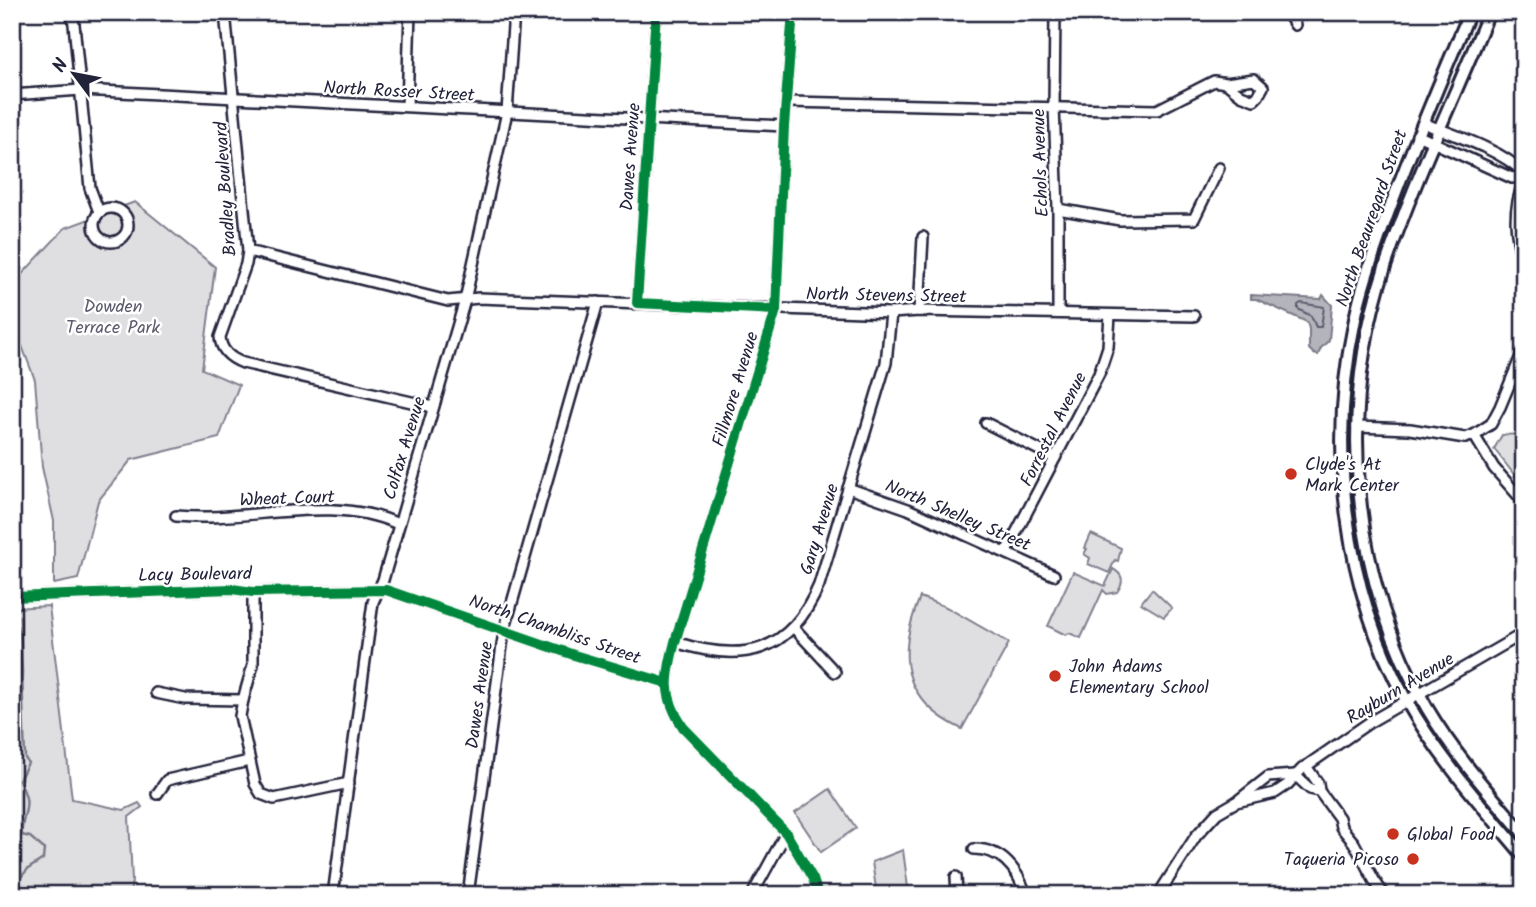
<svg xmlns="http://www.w3.org/2000/svg" width="1536" height="907" font-family="Kalam,sans-serif">
  <style>
    .green { fill: #dfdfe2; stroke: #80808e; stroke-width: 2 }
    .water { fill: #b4b4bc; stroke: #7a7a88; stroke-width: 2 }
    .lines { fill: none; stroke-linecap: round; stroke-linejoin: round }
    .shore { stroke: #5c5c6f; stroke-width: 2 }
    .stream { stroke: #7a7a88; stroke-width: 2.5 }
    .minor-casing { stroke: #22223b; stroke-width: 14 }
    .major-casing { stroke: #22223b; stroke-width: 16 }
    .minor { stroke: #fff; stroke-width: 9 }
    .major { stroke: #fff; stroke-width: 10 }
    .cycleway-casing { stroke: #fff; stroke-width: 15 }
    .cycleway { stroke: #00873e; stroke-width: 10 }
    .poi-dot { fill: #c8321e; stroke: #fff; stroke-width: 2.5 }
    .labels { text-anchor: middle; stroke-width: 5; stroke-linejoin: round; paint-order: stroke }
    .street-label { font-size: 18px; fill: #22223b; stroke: #fff }
    .park-label { font-size: 18px; fill: #5b5b6d; stroke: #fff }
    .poi-label { font-size: 18px; fill: #22223b; stroke: #fff; text-anchor: start }
  </style>
  <rect width="100%" height="100%" fill="#fff"/>
  <filter id="ink" filterUnits="userSpaceOnUse"><feTurbulence type="fractalNoise" baseFrequency=".0143" numOctaves="2"/><feDisplacementMap in="SourceGraphic" scale="14" xChannelSelector="R" yChannelSelector="G"/><feConvolveMatrix kernelMatrix="1 2 1 2 8 2 1 2 1" color-interpolation-filters="sRGB"/></filter>
  <g filter="url(#ink)">
    <g class="green">
      <polygon points="135,202 215,267 202,369 239,385 219,438 131,460 98,501 78,579 54,584 54,521 42,467 35,380 19,338 13,284 65,228"/>
      <polygon points="1524,434 1524,487 1494,449 1502,435"/>
      <polygon points="1091,534 1121,548 1118,561 1115,560 1109,573 1088,564 1090,558 1084,554 1087,549 1085,548"/>
      <path d="M1113,569c11,6 11,13 4,23l-10,2 -4,-4 -22,48 -12,-5 -3,2 -18,-9 25,-54 32,14z"/>
      <polygon points="1152,589 1172,608 1164,617 1141,603"/>
      <path d="M920,597l26,10 63,36 -47,86c-61,-29 -66,-74 -42,-132z"/>
      <polygon points="49,606 72,799 124,810 139,803 142,807 129,817 132,881 130,895 83,895 82,892 12,895 12,608"/>
      <polygon points="830,789 856,828 821,852 795,813"/>
      <polygon points="903,850 909,895 877,895 872,862"/>
    </g>
    <polygon class="water" points="1251,295 1321,299 1323,295 1332,305 1329,340 1321,348 1318,355 1314,354 1309,349 1309,329 1307,322 1256,299 1251,299"/>
    <g class="lines">
      <polygon class="shore" points="1301,303 1324,307 1321,327 1316,327 1311,316 1298,309 1298,305"/>
      <path class="stream" d="M12,887l16,-18 15,-10 1,-10 -14,-12 -8,-2c-2,-13 7,-25 4,-37 -1,-6 -5,-13 -7,-18l9,-17 -3,-5 -5,-142"/>
      <g class="minor-casing">
        <g id="minor">
          <polyline points="71,12 74,24 90,188 99,212"/>
          <path d="M225,12l23,239 -2,13 -26,73c1,14 10,21 23,26l190,44"/>
          <path d="M793,12l-9,114 -8,184 -101,332c-9,35 -13,53 8,85l103,106 27,46 5,16"/>
          <polyline points="1055,12 1054,107 1058,209 1058,313"/>
          <polyline points="1287,12 1295,25"/>
          <polyline points="12,95 81,90 784,126"/>
          <polyline points="788,102 1157,110 1214,81 1226,83 1254,79 1263,87 1258,96 1254,100 1241,95 1226,83"/>
          <polyline points="407,106 410,12"/>
          <path d="M1423,123c31,12 77,26 101,50"/>
          <polyline points="1417,135 1512,178 1524,176"/>
          <path d="M1524,182c-12,28 -9,54 0,83"/>
          <circle cx="111" cy="225" r="17"/>
          <polyline points="1058,209 1120,220 1194,219 1219,168"/>
          <polyline points="248,251 448,301 479,298 891,313 919,311 1194,316"/>
          <polyline points="637,303 656,12"/>
          <polyline points="919,311 923,237"/>
          <polyline points="986,423 1055,458"/>
          <polyline points="1357,427 1410,429 1465,438 1474,435 1491,424 1500,407 1524,349"/>
          <polyline points="1474,435 1494,468 1524,502"/>
          <polyline points="848,488 908,509 1054,575"/>
          <path d="M176,516c72,7 153,-23 222,8"/>
          <polyline points="1006,552 1099,374 1108,347 1110,315"/>
          <polyline points="12,597 232,589 253,592 386,590 574,655 667,683"/>
          <polyline points="794,628 835,672"/>
          <path d="M675,642c68,22 115,12 144,-57l67,-222 5,-50"/>
          <polyline points="156,693 185,699 243,700 253,665 253,592"/>
          <polyline points="243,700 240,716 255,784 261,794 274,799 349,783"/>
          <polyline points="1306,766 1318,783 1319,791 1339,818 1341,827 1354,843 1374,880 1384,895"/>
          <polyline points="1295,775 1310,789 1319,791"/>
          <polyline points="157,794 167,780 249,761"/>
          <polyline points="1236,802 1275,793 1287,785 1302,769 1370,722 1524,633"/>
          <path d="M974,849c28,0 44,21 52,46"/>
          <polyline points="956,877 957,895"/>
          <polyline points="333,895 373,602 383,580 465,300 507,112 514,12"/>
          <polyline points="468,895 504,631 598,302"/>
          <polyline points="752,895 786,833"/>
          <polyline points="1158,895 1196,836 1217,813 1236,802 1268,777 1295,775"/>
        </g>
      </g>
      <g class="major-casing">
        <g id="major">
          <path d="M1470,12c-28,65 -56,130 -80,196 -14,37 -27,73 -35,111 -27,126 -12,268 51,381 32,57 76,106 118,156"/>
          <path d="M1489,12c-34,85 -75,168 -104,255 -48,144 -34,310 42,441 27,46 63,86 97,126"/>
        </g>
      </g>
      <use href="#minor" class="minor"/>
      <use href="#major" class="major"/>
      <g class="cycleway-casing">
        <g id="cycleway">
          <polyline points="656,12 637,303 776,310"/>
          <path d="M793,12l-9,114 -8,184 -101,332c-9,35 -13,53 8,85l103,106 27,46 5,16"/>
          <polyline points="12,597 232,589 253,592 386,590 574,655 667,683"/>
        </g>
      </g>
      <use href="#cycleway" class="cycleway"/>
    </g>
  </g>
  <g class="poi-dot">
    <circle cx="1291" cy="474" r="7"/>
    <circle cx="1055" cy="676" r="7"/>
    <circle cx="1393" cy="834" r="7"/>
    <circle cx="1413" cy="859" r="7"/>
  </g>
  <g class="labels">
    <g class="street-label">
      <text transform="translate(399 91) rotate(3)" y="6">North Rosser Street</text>
      <text transform="translate(630 157) rotate(-86)" y="6">Dawes Avenue</text>
      <text transform="translate(1040 163) rotate(-92)" y="6">Echols Avenue</text>
      <text transform="translate(225 189) rotate(-94)" y="6">Bradley Boulevard</text>
      <text transform="translate(1371 218) rotate(-71)" y="6">North Beauregard Street</text>
      <text transform="translate(886 295) rotate(1)" y="6">North Stevens Street</text>
      <text transform="translate(735 389) rotate(-73)" y="6">Fillmore Avenue</text>
      <text transform="translate(1053 429) rotate(-63)" y="6">Forrestal Avenue</text>
      <text transform="translate(404 448) rotate(-73)" y="6">Colfax Avenue</text>
      <text transform="translate(287 498) rotate(-2)" y="6">Wheat Court</text>
      <text transform="translate(958 515) rotate(23)" y="6">North Shelley Street</text>
      <text transform="translate(819 529) rotate(-73)" y="6">Gary Avenue</text>
      <text transform="translate(195 574) rotate(-1)" y="6">Lacy Boulevard</text>
      <text transform="translate(555 629) rotate(19)" y="6">North Chambliss Street</text>
      <text transform="translate(1400 688) rotate(-31)" y="6">Rayburn Avenue</text>
      <text transform="translate(479 695) rotate(-82)" y="6">Dawes Avenue</text>
    </g>
    <g class="park-label">
      <text x="113" y="312">Dowden<tspan x="113" dy="21">Terrace Park</tspan></text>
    </g>
    <g class="poi-label">
      <text x="1305" y="470">Clyde's At<tspan x="1305" dy="21">Mark Center</tspan></text>
      <text x="1069" y="672">John Adams<tspan x="1069" dy="21">Elementary School</tspan></text>
      <text x="1407" y="840">Global Food</text>
      <text x="1399" y="865" text-anchor="end">Taqueria Picoso</text>
    </g>
  </g>
  <rect width="1536" height="907" fill="none" stroke="#fff" stroke-width="42"/>
  <rect x="21" y="21" width="1494" height="865" fill="none" stroke="#22223b" stroke-width="2.5" filter="url(#ink)"/>
  <g transform="translate(74 74) rotate(302)" stroke="#ffffff" stroke-width="5" paint-order="stroke">
  <path d="M0-5L12 26L0 18L-12 26Z" fill="#22223b"/>
  <text y="-10" font-size="19" font-weight="bold" text-anchor="middle" fill="#22223b">N</text>
  </g>
</svg>
